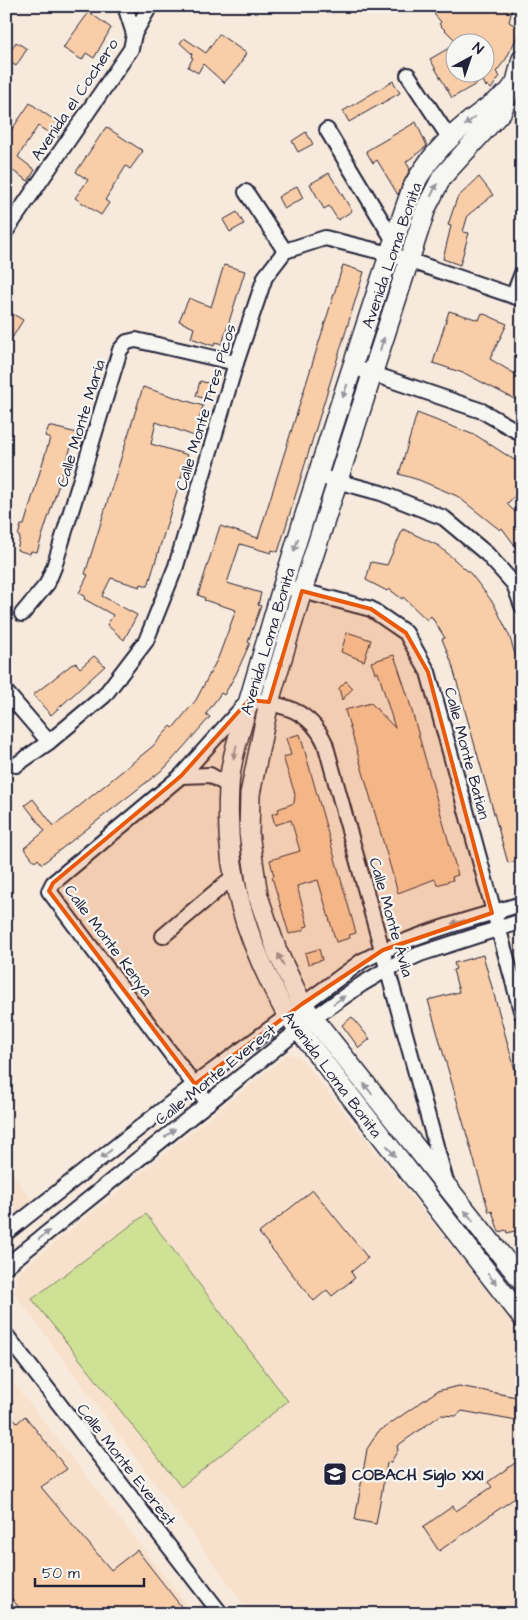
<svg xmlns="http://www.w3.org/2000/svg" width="528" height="1620" font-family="'Architects Daughter',sans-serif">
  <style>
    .built { fill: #f8e1cc }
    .green { fill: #cee195; stroke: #788268 }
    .building { fill: #f9cda7; stroke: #22223b }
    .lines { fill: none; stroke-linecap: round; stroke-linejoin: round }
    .minor-casing { stroke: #22223b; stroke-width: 18 }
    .secondary-casing { stroke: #22223b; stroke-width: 22 }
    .minor { stroke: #f6f6f2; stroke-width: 14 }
    .secondary { stroke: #f6f6f2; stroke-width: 19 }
    .oneway { fill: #9797a0 }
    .marked { fill: #e8590c; fill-opacity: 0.2; stroke: #e8590c; stroke-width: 4; stroke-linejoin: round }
    .labels { text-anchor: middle; stroke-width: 4.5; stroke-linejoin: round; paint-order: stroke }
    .street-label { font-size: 16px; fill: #22223b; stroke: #f6f6f2 }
    .poi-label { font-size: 16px; font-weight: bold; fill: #22223b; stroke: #f6f6f2; text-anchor: start }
  </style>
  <rect width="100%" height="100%" fill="#f7eadc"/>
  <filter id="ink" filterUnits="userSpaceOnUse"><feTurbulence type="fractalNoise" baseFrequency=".02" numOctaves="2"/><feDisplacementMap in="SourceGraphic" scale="10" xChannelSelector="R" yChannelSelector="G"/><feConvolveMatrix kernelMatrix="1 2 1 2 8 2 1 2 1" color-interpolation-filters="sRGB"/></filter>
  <g filter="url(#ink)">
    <g class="built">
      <polygon points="288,1054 299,1056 522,1334 522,1614 251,1614 14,1293 17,1273"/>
      <polygon points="6,1165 33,1201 6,1222"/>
      <polygon points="6,1373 194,1614 6,1614"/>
    </g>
    <polygon class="green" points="146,1214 288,1401 181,1487 32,1299"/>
    <g class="building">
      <polygon points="442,6 513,6 509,22 521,29 506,59 496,72 500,76 491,89 487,85 486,87 483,80 452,98 430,59 449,48 456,60 456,72 486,72 486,42 457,42 439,24 441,22 434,14"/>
      <polygon points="89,12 111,28 94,58 86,53 82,60 63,48"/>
      <polygon points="219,34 246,53 239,66 224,83 203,64 198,73 188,67 193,58 191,57 192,54 180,43 184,38 206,53"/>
      <polygon points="16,42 27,49 16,66 6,59"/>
      <polygon points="393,81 400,93 349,122 343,111"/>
      <polygon points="30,103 64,127 57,138 38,126 21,152 18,157 35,170 28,181 10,169 6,176 6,138"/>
      <polygon points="416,122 427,146 406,162 410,169 398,195 377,160 373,163 366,151"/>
      <polygon points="106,127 143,151 130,169 126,166 105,200 109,203 101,215 75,198 88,180 76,172"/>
      <polygon points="306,132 313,144 298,152 292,141"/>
      <polygon points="329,173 352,211 338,220 329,206 324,209 310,184"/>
      <polygon points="479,177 493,195 468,215 463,232 469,233 460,265 443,259 451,226 448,225 457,198"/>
      <polygon points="297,186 303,198 284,209 278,197"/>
      <polygon points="237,212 244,224 230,232 223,220"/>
      <polygon points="224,265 245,271 222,344 215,342 214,346 191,338 194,328 179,321 189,298 211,307"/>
      <polygon points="343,265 364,272 278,552 272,550 271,553 240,544 227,583 261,593 258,605 261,606 248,642 250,643 236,674 224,695 221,693 206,714 210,717 166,767 42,864 38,859 35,862 24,848 45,831 25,805 33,799 54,826 66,817 153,746 171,726 173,728 196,700 218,658 236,610 204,600 205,598 198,595 220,526 258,538"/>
      <polygon points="6,310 23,320 6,348"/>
      <polygon points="449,311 479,320 482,313 507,324 490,359 522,378 522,403 466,374 433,363"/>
      <polygon points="200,381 211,384 206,399 196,396"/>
      <polygon points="143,387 203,406 194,436 156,422 151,444 188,455 148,586 141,584 140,587 111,578 102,596 137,615 124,640 107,625 113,615 84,599 85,596 79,593 88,575 85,574"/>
      <polygon points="417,413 477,436 522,465 522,488 507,504 522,519 522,555 502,528 500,530 457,496 419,480 399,474"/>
      <polygon points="49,426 85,435 81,447 72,444 37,552 31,551 30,554 17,550 20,537 18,536 21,525 24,525 50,438 45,436"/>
      <polygon points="403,529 439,546 471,574 494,604 509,635 522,676 522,801 515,802 522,823 522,860 508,863 451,661 442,639 445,638 431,616 427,620 403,597 402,599 389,589 387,591 366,580 371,562 387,565"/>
      <polygon points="347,632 371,640 364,661 341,652"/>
      <polygon points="394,655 408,697 458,875 452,877 453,880 437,885 435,879 398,893 345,710 371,703 395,728 378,672 375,673 371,662"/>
      <polygon points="94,656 105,666 51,715 33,695 71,665 76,663 80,668"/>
      <polygon points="346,681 353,688 342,700 339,688"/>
      <polygon points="300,734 356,933 349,935 350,938 336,942 318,880 297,886 308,926 304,927 304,930 289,934 272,877 274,876 270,860 300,851 291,820 275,825 272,814 279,812 278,809 294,803 295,794 283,757 291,755 286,738"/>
      <polygon points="319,949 322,960 308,964 305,953"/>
      <polygon points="483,955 522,1095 522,1144 520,1144 522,1153 522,1229 507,1233 506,1230 499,1232 492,1211 489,1212 428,1000 459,992 453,970 456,969 454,963"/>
      <polygon points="352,1017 370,1039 359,1048 342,1025"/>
      <polygon points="313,1190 368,1258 351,1272 355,1278 332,1296 327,1290 314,1301 259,1233"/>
      <polygon points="459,1386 522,1398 522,1422 462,1411 456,1416 441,1415 397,1446 398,1450 391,1462 387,1463 376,1524 355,1520 367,1449 378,1432 437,1391"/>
      <polygon points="6,1409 17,1423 25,1416 67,1469 41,1487 111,1570 137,1550 187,1614 24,1614 6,1591"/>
      <polygon points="522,1458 522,1493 439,1551 423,1527 453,1506 456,1511 492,1487 488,1482"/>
    </g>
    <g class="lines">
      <g class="minor-casing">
        <g id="minor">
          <polyline points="134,34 150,6"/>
          <polyline points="408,75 450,139"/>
          <polyline points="327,130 394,241"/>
          <polyline points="246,192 285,251"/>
          <polyline points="6,231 131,49 134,34 125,6"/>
          <polyline points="514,294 522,273"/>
          <polyline points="353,367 482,411 522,434"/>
          <polyline points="318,476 381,493 444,518 487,554 514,584 522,606"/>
          <polyline points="283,586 371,609 406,633 428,672 522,1014"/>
          <polyline points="22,614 47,584 54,567 120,350 127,342 136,340 236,363"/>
          <polyline points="6,692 49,742"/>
          <polyline points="16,765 49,742 104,696 146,641 176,566 236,363 265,277 285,251 325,238 390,254 522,299"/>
          <polyline points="181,776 210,775 229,786"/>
          <polyline points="163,936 234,876"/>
          <path d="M208,1103l-159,-212 4,-8 128,-107 68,-76c34,4 61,10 76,43l121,439"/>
          <path d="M6,1233l189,-149 167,-123c51,-27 105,-41 160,-57"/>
          <polyline points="6,1266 312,1019 362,984 389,968 420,954 522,921"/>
          <polyline points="6,1335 221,1614"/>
        </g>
      </g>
      <g class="secondary-casing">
        <g id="secondary">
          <polyline points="522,59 516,82 509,92 502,111 442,177 426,208 302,591 269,702 250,794 249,833 258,896 277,951 302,1004 522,1281"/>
          <path d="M509,92c-38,26 -78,56 -98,99 -46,133 -89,269 -131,404 -11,37 -22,75 -33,112 -7,26 -17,54 -18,81 -5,88 17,151 58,227l235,302"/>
        </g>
      </g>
      <use href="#minor" class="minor"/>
      <use href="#secondary" class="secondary"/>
    </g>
    <defs><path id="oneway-solid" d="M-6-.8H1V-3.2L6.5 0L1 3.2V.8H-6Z" transform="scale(1.25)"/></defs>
    <g class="oneway">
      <use href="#oneway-solid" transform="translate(470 121) rotate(140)"/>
      <use href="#oneway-solid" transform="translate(434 190) rotate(-64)"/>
      <use href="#oneway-solid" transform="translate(382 344) rotate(-72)"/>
      <use href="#oneway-solid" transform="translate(345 391) rotate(108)"/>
      <use href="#oneway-solid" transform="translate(296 545) rotate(108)"/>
      <use href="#oneway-solid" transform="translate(280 666) rotate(-74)"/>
      <use href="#oneway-solid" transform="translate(235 752) rotate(103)"/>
      <use href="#oneway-solid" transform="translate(458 922) rotate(164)"/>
      <use href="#oneway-solid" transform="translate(281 960) rotate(-116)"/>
      <use href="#oneway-solid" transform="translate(339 1000) rotate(-35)"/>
      <use href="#oneway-solid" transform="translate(368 1089) rotate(-128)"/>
      <use href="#oneway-solid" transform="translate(170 1133) rotate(-39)"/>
      <use href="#oneway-solid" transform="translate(391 1151) rotate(52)"/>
      <use href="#oneway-solid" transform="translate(106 1154) rotate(142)"/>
      <use href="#oneway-solid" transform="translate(469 1216) rotate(-129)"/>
      <use href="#oneway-solid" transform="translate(44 1235) rotate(-39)"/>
      <use href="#oneway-solid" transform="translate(492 1279) rotate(52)"/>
    </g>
  </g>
  <path class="marked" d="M302,591l69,18 35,24 22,39 64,241 -109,37 -81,54 -107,80 -146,-193 4,-8 128,-107 68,-76 20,2z"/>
  <defs>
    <g id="school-square" transform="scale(1.25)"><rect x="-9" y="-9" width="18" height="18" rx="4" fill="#22223b" stroke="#f6f6f2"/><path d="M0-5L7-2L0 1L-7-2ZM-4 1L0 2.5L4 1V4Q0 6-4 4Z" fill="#fff"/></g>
  </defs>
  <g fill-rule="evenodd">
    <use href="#school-square" x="335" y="1474"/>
  </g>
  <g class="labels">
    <g class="street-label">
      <text transform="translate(74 99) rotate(-56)" y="6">Avenida el Cochero</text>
      <text transform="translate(391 255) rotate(-71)" y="6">Avenida Loma Bonita</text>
      <text transform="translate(205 407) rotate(-73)" y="6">Calle Monte Tres Picos</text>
      <text transform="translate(80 423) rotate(-73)" y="6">Calle Monte María</text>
      <text transform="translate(267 641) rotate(-73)" y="6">Avenida Loma Bonita</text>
      <text transform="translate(468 753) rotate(75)" y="6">Calle Monte Batian</text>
      <text transform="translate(392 917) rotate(74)" y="6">Calle Monte Ávila</text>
      <text transform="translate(109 940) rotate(53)" y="6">Calle Monte Kenya</text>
      <text transform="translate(215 1074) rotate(-39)" y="6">Calle Monte Everest</text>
      <text transform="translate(333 1074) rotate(53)" y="6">Avenida Loma Bonita</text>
      <text transform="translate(127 1464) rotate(52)" y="6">Calle Monte Everest</text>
    </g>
    <g class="poi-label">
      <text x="352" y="1480">COBACH Siglo XXI</text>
    </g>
  </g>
  <rect width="528" height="1620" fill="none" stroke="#f6f6f2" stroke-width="25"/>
  <rect x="12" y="12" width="503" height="1595" fill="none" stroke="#22223b" stroke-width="2" filter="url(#ink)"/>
  <g transform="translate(470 58) rotate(40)"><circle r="24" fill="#f6f6f2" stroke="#a1a1a9"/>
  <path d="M0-4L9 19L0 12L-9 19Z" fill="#22223b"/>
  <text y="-8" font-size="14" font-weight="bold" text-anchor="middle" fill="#22223b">N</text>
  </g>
  <path d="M35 1578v8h109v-8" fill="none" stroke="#22223b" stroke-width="2.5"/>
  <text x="42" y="1578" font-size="15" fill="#22223b" stroke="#f6f6f2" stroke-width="4" paint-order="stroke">50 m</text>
</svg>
